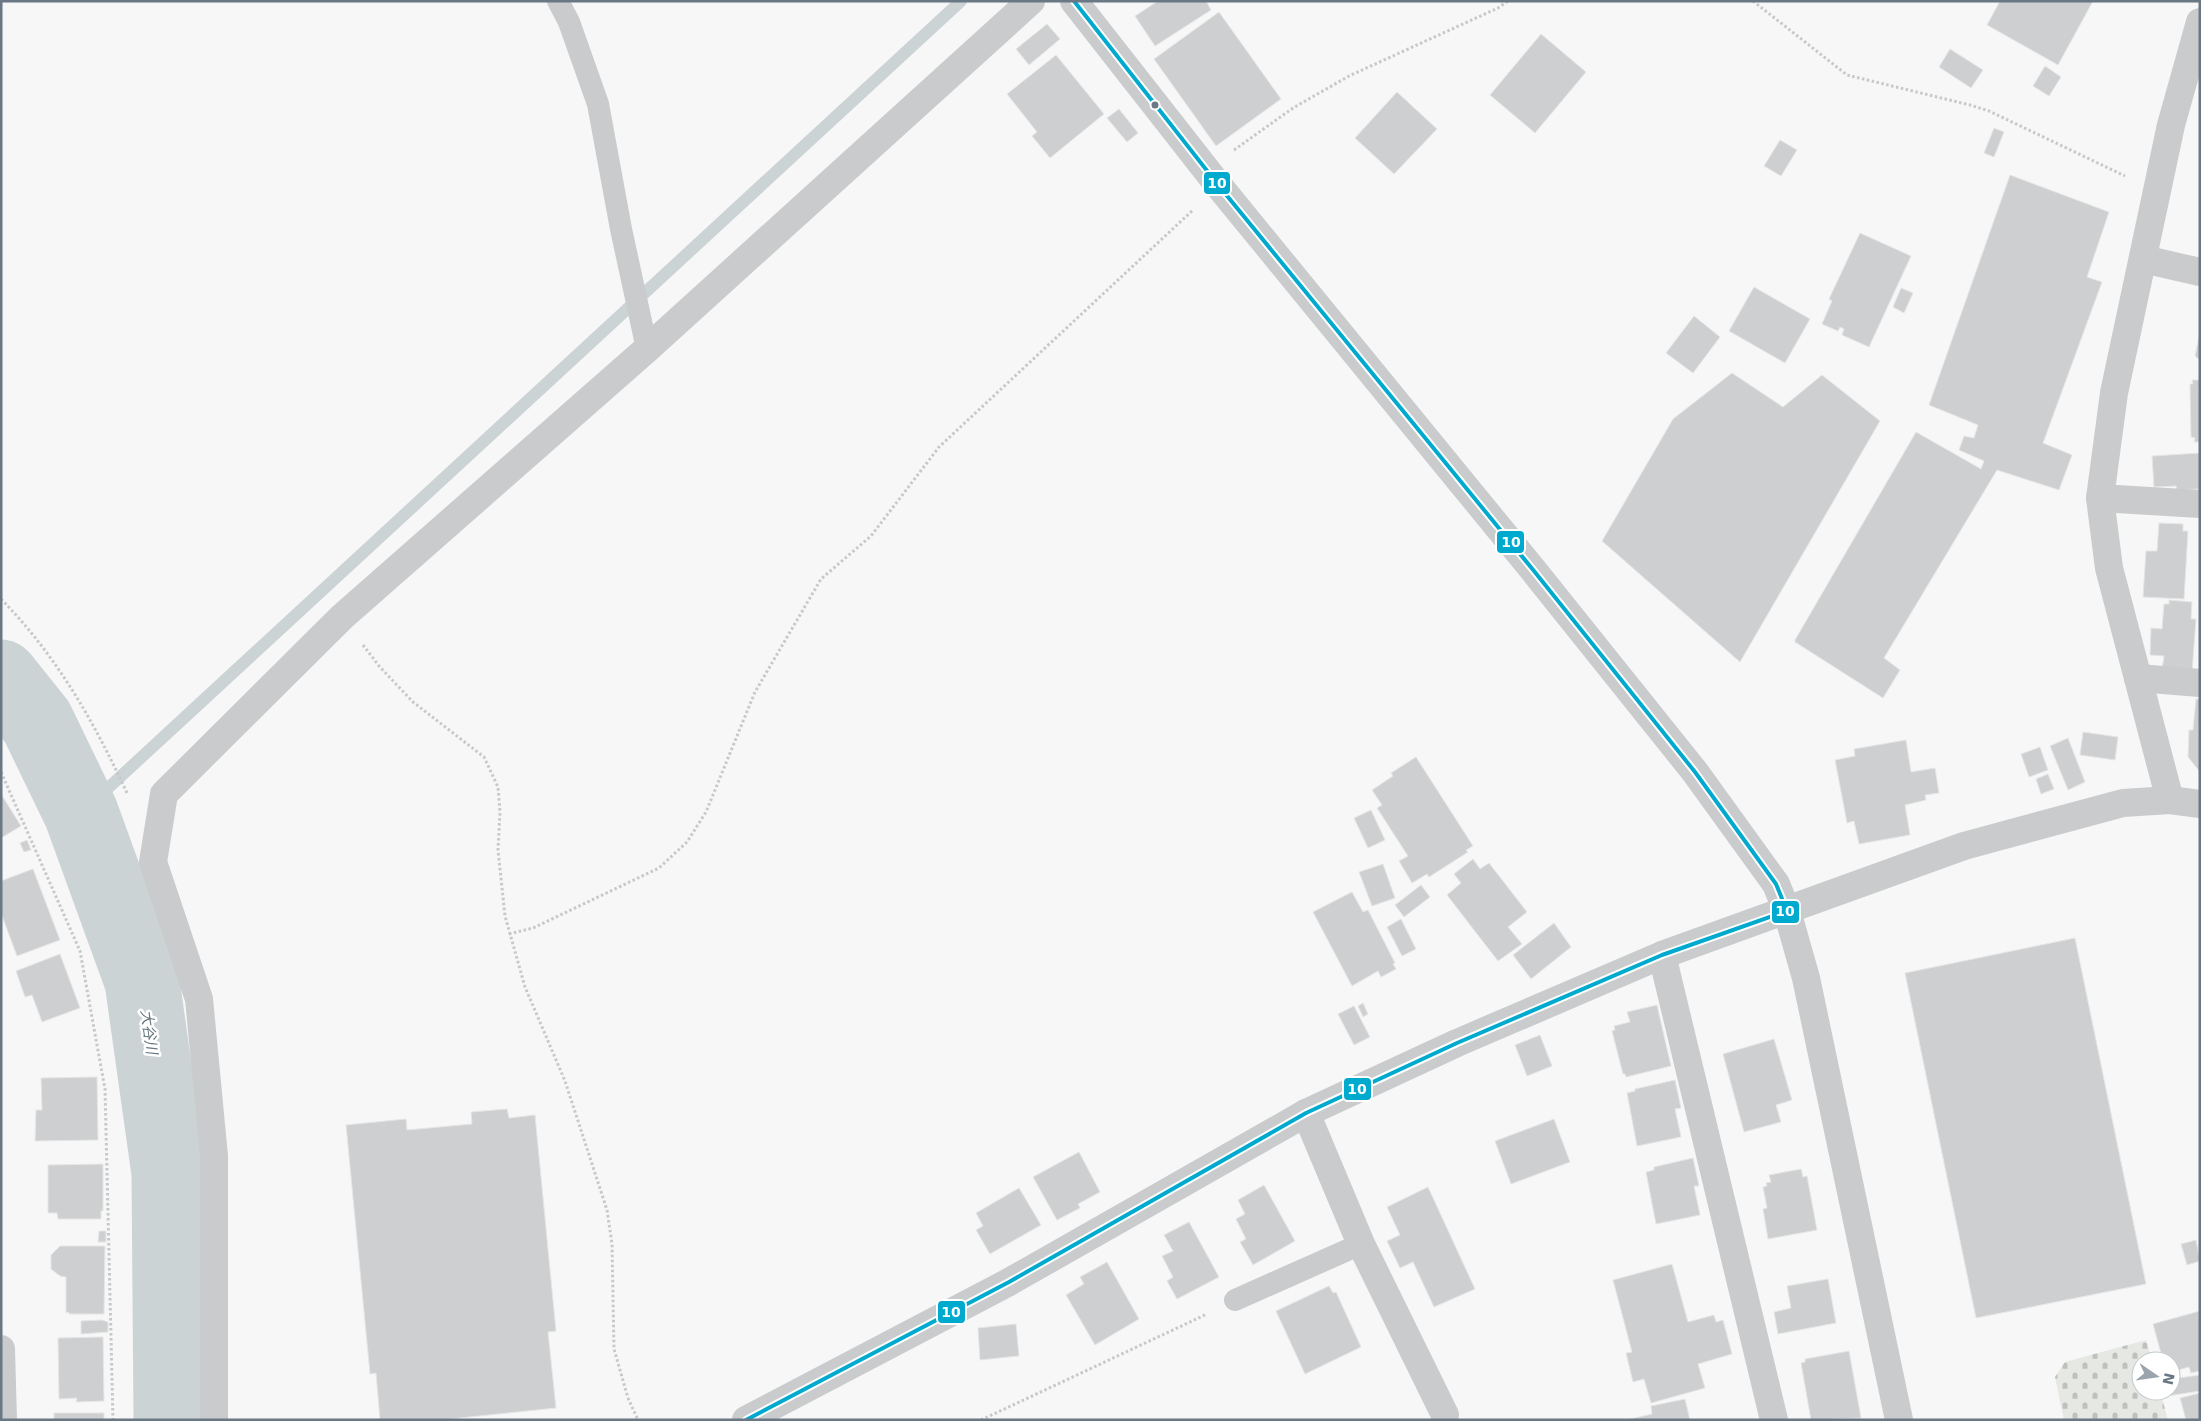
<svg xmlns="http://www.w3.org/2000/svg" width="2201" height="1421" font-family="'DejaVu Sans','Noto Sans JP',sans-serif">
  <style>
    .cemetery { fill: url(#cemetery-stones) }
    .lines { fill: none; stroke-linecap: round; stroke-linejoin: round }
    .stream { stroke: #ccd3d5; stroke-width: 12 }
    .river { stroke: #ccd3d5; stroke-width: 75 }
    .building { fill: #cecfd0; stroke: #e6e6e6 }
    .path { stroke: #c7c8c9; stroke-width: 3; stroke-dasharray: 2.5 2.5; stroke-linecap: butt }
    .lane { stroke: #cacbcc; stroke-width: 22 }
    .street { stroke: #cacbcc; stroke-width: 28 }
    .bus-1-casing { stroke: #fff; stroke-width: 8 }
    .bus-1 { stroke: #00a9ce; stroke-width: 4 }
    .bus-dot { fill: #6a7784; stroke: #fff; stroke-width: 2 }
    .labels { text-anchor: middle; stroke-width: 5; stroke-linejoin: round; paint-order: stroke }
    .water-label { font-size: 15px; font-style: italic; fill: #66777f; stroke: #fff }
    .line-badge { stroke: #fff; stroke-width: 2 }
    .badge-label { font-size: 14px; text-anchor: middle; font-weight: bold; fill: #fff }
  </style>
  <defs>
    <pattern id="cemetery-stones" width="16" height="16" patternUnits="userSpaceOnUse" patternTransform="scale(1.25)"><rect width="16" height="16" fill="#e6e8e4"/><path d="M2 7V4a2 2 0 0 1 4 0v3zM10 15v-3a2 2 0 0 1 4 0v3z" fill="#bec1be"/></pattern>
  </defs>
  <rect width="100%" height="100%" fill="#f7f7f7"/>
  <polygon class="cemetery" points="2146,1340 2152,1361 2141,1361 2141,1391 2160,1391 2168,1420 2064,1420 2055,1377 2065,1362"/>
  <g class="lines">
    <polyline class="stream" points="81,813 961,1"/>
    <polyline class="river" points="1,677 37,722 81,813 142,981 169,1173 171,1420"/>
  </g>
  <g class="building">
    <polygon points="1158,1 1206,1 1211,10 1155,46 1135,16"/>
    <polygon points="2000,1 2093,1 2058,65 1987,25"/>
    <polygon points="1219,12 1281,99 1216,146 1154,59"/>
    <polygon points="1047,24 1060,39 1029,65 1016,49"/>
    <polygon points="1541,34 1586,72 1535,133 1490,95"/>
    <polygon points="1950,49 1983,70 1971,88 1939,67"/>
    <polygon points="1056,55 1104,114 1050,158 1032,136 1037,132 1007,94"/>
    <polygon points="2045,66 2061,77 2049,96 2033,86"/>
    <polygon points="1397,92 1437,129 1394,174 1355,138"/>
    <polygon points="1119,109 1138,133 1127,142 1107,118"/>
    <polygon points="1994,128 2004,132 1994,157 1984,153"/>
    <polygon points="1780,140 1797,150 1781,176 1764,166"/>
    <polygon points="2010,175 2109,212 2087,277 2102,282 2043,443 2072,455 2059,490 1997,470 1884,658 1900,670 1883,698 1795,642 1795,640 1916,432 1981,469 1984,461 1959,450 1964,436 1974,438 1978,425 1929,405"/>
    <polygon points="1860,233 1911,256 1869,347 1842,335 1844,329 1840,327 1838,331 1822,324 1832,301 1829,299"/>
    <polygon points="1754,287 1810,319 1785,363 1729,331"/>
    <polygon points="1901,288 1913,293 1904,313 1893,307"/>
    <polygon points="1694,316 1720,337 1693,373 1666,353"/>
    <polygon points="2200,332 2200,360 2195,356"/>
    <polygon points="1732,373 1783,407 1822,375 1880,421 1740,662 1602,541 1673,419"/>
    <polygon points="2192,380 2200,380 2200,442 2194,442 2195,438 2191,437 2190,384 2193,384"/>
    <polygon points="2200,453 2200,489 2177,490 2176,486 2154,487 2152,456"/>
    <polygon points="2159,523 2183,524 2183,531 2188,531 2184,599 2143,597 2146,551 2157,551"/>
    <polygon points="2169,600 2192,602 2191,619 2196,619 2192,672 2162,670 2164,656 2150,655 2151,628 2162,629 2164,604 2169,604"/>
    <polygon points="2196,699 2200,699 2200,772 2188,757 2189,730 2193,730"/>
    <polygon points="2083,732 2118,737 2115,760 2080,755"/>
    <polygon points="2068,738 2085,782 2068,790 2050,746"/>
    <polygon points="1906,740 1911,772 1935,768 1939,793 1925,795 1926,800 1905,805 1910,835 1859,844 1854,821 1847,823 1835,760 1855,756 1854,749"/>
    <polygon points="2040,747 2048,770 2029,777 2021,754"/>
    <polygon points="1416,757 1473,846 1466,850 1468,852 1429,877 1427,874 1412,883 1399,861 1408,856 1377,808 1382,805 1372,790 1393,776 1391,773"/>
    <polygon points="2048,774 2054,789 2041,794 2036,779"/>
    <polygon points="1,794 21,826 1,838"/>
    <polygon points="1371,810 1385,840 1368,848 1354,818"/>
    <polygon points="27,840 31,850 24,852 20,843"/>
    <polygon points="1473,859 1480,869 1489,863 1527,912 1508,927 1522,944 1498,961 1447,895 1461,883 1454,874"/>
    <polygon points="1383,864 1395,898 1372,906 1359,872"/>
    <polygon points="33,869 60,940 17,956 1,913 1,881"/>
    <polygon points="1421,885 1430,897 1404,917 1395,905"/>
    <polygon points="1352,892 1363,912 1368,910 1395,963 1393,964 1396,969 1381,977 1378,971 1352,986 1313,912"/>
    <polygon points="1401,919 1416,949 1402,956 1387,927"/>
    <polygon points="1554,923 1571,947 1531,979 1513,955"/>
    <polygon points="2075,938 2146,1284 1976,1318 1905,973"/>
    <polygon points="60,954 80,1008 42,1022 32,995 25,997 16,971"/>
    <polygon points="1363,1003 1368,1014 1363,1017 1358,1006"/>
    <polygon points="1657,1005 1671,1066 1626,1077 1625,1074 1623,1074 1612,1031 1615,1030 1614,1026 1630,1022 1627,1012"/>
    <polygon points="1354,1006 1370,1037 1354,1045 1338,1014"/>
    <polygon points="1540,1035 1552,1066 1527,1076 1515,1045"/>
    <polygon points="1774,1039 1792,1100 1776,1105 1781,1122 1744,1132 1723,1054"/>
    <polygon points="97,1077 98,1140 35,1141 36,1110 42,1110 41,1078"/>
    <polygon points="1675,1080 1681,1108 1675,1109 1681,1137 1637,1146 1627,1093 1635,1091 1635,1089"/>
    <polygon points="507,1109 509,1118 535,1115 556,1331 548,1332 556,1408 441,1420 380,1420 376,1373 370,1374 346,1125 406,1119 407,1130 472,1124 471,1112"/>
    <polygon points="1554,1119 1570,1162 1511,1184 1495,1141"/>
    <polygon points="1079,1152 1100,1192 1078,1204 1080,1208 1057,1220 1033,1177"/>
    <polygon points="1693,1158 1699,1186 1694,1186 1700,1215 1656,1224 1646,1172 1654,1170 1654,1167"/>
    <polygon points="103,1164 103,1211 101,1211 101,1219 58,1219 57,1213 48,1213 48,1165"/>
    <polygon points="1801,1169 1803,1177 1807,1176 1817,1230 1768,1239 1763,1209 1767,1208 1763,1187 1767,1186 1766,1183 1771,1182 1769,1175"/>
    <polygon points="1264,1185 1295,1241 1253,1265 1240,1242 1246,1239 1236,1219 1245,1214 1238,1200"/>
    <polygon points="1428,1187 1475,1289 1434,1307 1413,1262 1400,1268 1387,1241 1400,1235 1387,1207"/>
    <polygon points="1019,1188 1041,1225 990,1254 976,1230 983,1226 976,1213"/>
    <polygon points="1189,1222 1219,1277 1177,1299 1167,1281 1173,1277 1162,1256 1173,1251 1164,1235"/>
    <polygon points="99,1231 106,1231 106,1242 98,1242"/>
    <polygon points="2196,1240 2200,1261 2187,1265 2181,1244"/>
    <polygon points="60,1246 105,1246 104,1314 69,1314 69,1312 66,1313 66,1277 60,1276 51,1269 51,1255"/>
    <polygon points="1107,1262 1139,1319 1095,1345 1066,1295 1084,1284 1080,1277"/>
    <polygon points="1672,1264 1688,1322 1714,1315 1716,1322 1723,1320 1732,1354 1698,1364 1705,1388 1651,1403 1644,1379 1633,1382 1626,1353 1632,1352 1613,1280"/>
    <polygon points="1828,1279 1836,1323 1778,1334 1774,1312 1791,1308 1787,1286"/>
    <polygon points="1329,1286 1333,1293 1336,1292 1361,1347 1305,1374 1276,1311"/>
    <polygon points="2200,1311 2200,1371 2191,1373 2189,1367 2171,1372 2171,1361 2163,1361 2153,1324"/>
    <polygon points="102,1320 108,1322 108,1332 81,1334 81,1321"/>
    <polygon points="1016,1324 1019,1356 980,1360 978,1328"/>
    <polygon points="103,1337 104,1401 76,1402 77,1398 59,1399 58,1338"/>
    <polygon points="1849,1351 1861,1418 1811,1420 1801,1363 1805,1362 1805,1359"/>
    <polygon points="2200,1375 2200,1391 2161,1397 2161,1391 2171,1391 2171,1379"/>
    <polygon points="2200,1393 2200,1420 2186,1420 2180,1398"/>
    <polygon points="1685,1399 1690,1420 1626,1420 1652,1414 1651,1406"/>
    <rect x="54" y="1413" width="50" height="7"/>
  </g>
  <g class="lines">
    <g class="path">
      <polyline points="1753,1 1847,75 1970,105 1989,111 2125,176"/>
      <polyline points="1234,150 1293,108 1349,76 1498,8 1508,1"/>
      <path d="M1,599c56,57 93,123 126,194"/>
      <polyline points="363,645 379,666 413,702 484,757 498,787 500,812 498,850 505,916 525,987 565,1081 607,1210 612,1244 614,1349 628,1398 638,1420"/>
      <polyline points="1,772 80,951 105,1089 113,1420"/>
      <polyline points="509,934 533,928 659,868 687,842 706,812 755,692 821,579 871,536 939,447 1193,210"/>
      <polyline points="981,1420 1207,1314"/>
    </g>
    <g class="lane">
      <polyline points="558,1 569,22 598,104 621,229 647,349"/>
      <polyline points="1235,1300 1361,1244"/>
    </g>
    <g class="street">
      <polyline points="1074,1 1219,186 1534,571 1695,772 1776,884 1787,911 1806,978 1899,1420"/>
      <polyline points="2143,259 2200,272"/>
      <polyline points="2100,498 2200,504"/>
      <polyline points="2138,678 2200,683"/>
      <polyline points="2170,800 2109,568 2100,498 2114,393 2171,125 2200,22"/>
      <polyline points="1662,955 1774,1420"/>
      <polyline points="1306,1113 1361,1244 1445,1415"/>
      <polyline points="1,1349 3,1420"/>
      <polyline points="214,1420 214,1156 199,999 153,862 164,794 342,617 647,349 1031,1"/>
      <polyline points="746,1420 1009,1282 1306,1113 1457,1043 1662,955 1964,846 2123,803 2170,800 2200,804"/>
    </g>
    <g class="bus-1-casing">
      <polyline id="bus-1" points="746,1420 1009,1282 1306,1113 1457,1043 1662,955 1787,911 1776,884 1695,772 1534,571 1219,186 1074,1"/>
    </g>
    <use href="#bus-1" class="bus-1"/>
  </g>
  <circle class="bus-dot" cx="1155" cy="105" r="4.5"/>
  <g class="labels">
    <g class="water-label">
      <text transform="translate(149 1032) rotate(82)" y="5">大谷川</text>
    </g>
  </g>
  <g class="line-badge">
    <rect x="1203" y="171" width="28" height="24" rx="5" fill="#00a9ce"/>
    <rect x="1496" y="530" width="29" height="24" rx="5" fill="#00a9ce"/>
    <rect x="1771" y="900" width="29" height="24" rx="5" fill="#00a9ce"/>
    <rect x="1343" y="1077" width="29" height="24" rx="5" fill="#00a9ce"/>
    <rect x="937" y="1300" width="29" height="24" rx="5" fill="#00a9ce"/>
  </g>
  <g class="badge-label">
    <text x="1217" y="188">10</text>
    <text x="1511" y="547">10</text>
    <text x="1785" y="916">10</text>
    <text x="1357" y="1094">10</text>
    <text x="951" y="1317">10</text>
  </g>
  <rect width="2201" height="1421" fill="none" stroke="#6a7784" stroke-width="5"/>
  <g transform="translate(2156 1376) rotate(103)"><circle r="24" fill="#ffffff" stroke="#c3c9ce"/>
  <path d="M0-4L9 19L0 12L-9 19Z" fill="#9ba4ac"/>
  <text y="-8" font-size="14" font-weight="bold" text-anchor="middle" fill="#6a7784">N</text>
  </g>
</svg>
